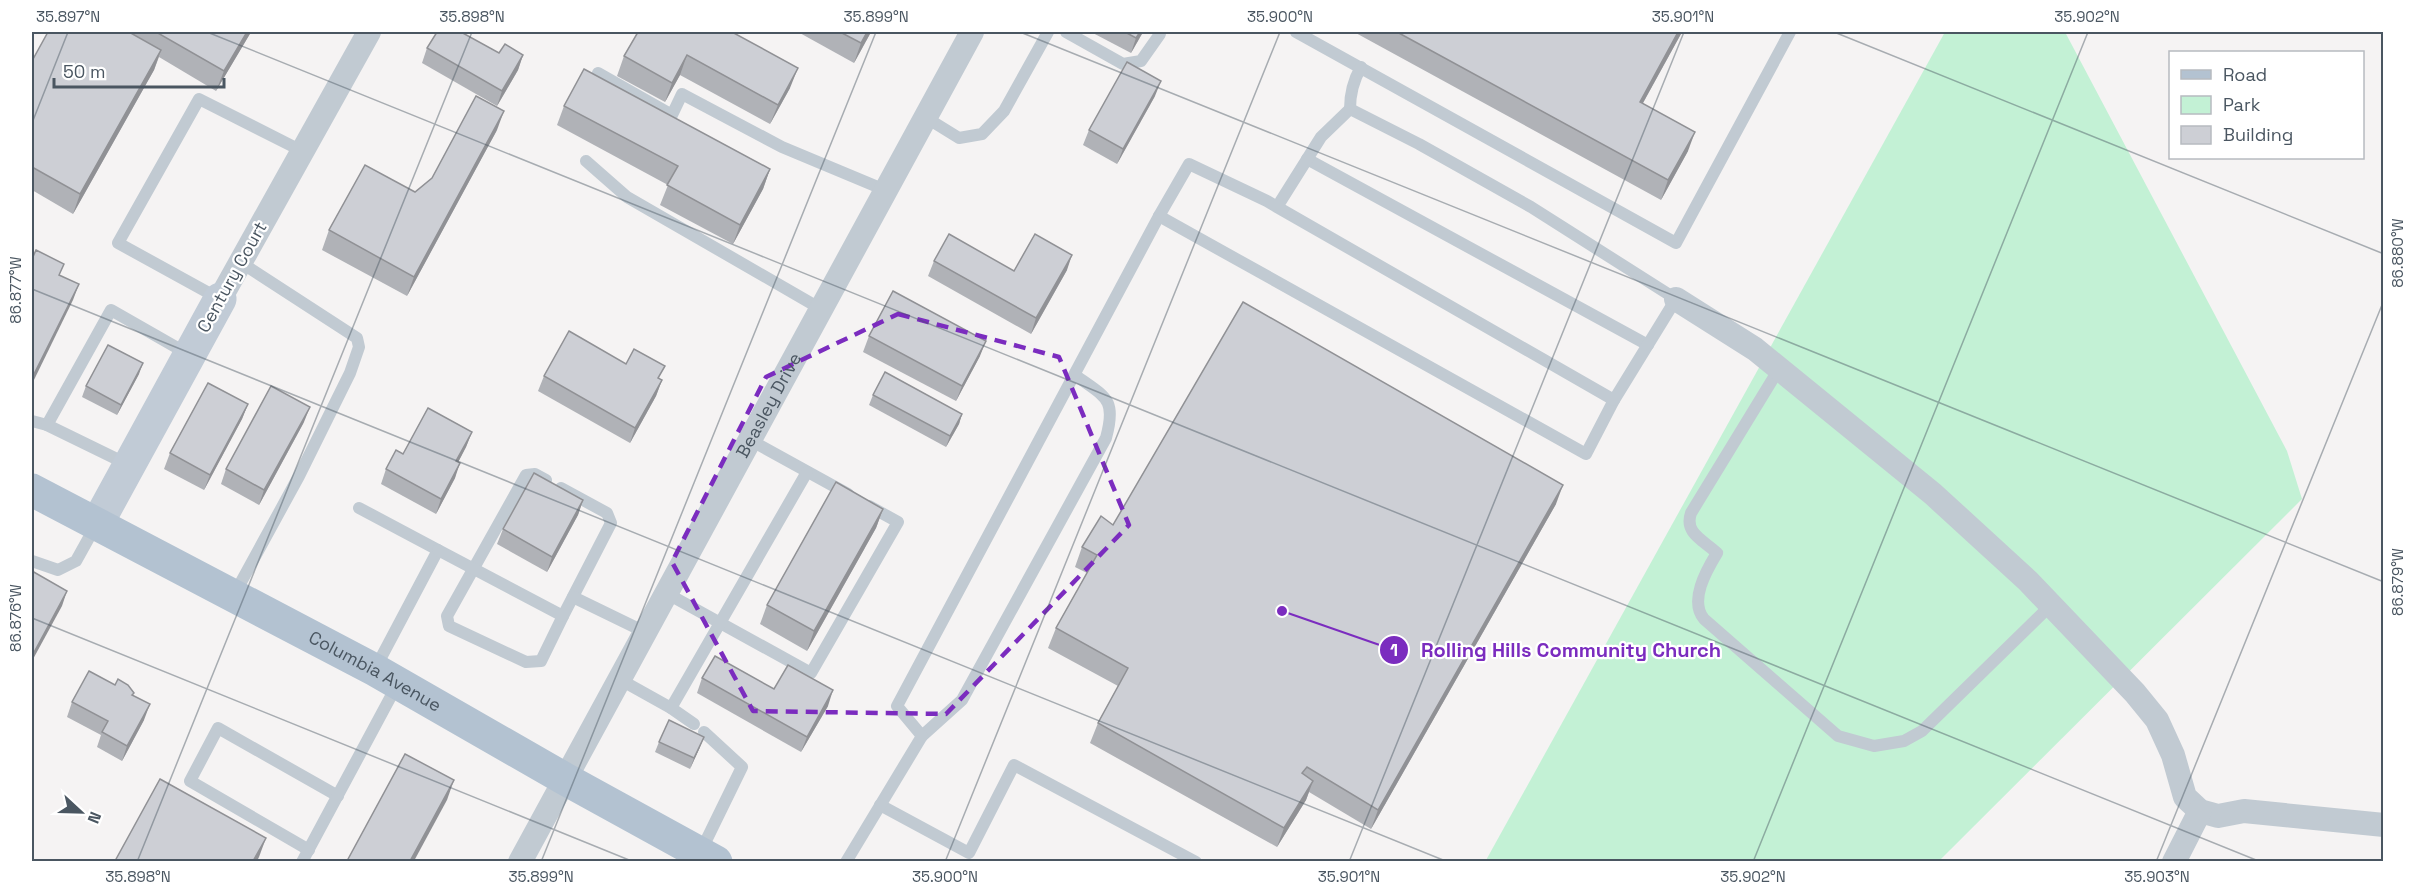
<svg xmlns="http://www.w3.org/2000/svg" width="2415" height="893" font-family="'Space Grotesk',sans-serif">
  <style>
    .green { fill: #c3f1d5 }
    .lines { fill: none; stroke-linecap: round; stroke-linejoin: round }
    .service { stroke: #c1cad2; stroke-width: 12 }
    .minor { stroke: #c1cad2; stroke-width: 24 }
    .secondary { stroke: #c1cbd6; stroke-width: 33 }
    .primary { stroke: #b3c2d1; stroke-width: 33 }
    .wall { fill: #b0b2b7 }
    .shaded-wall { fill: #909195 }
    .building { fill: #cdcfd5; stroke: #909195; stroke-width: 1.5 }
    .marked { fill: none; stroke: #7b2cbf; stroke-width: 4.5; stroke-dasharray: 12 8; stroke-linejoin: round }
    .ticks { fill: none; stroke: #4a5661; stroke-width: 1.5; stroke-opacity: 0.45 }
    .labels { text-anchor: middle; stroke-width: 4.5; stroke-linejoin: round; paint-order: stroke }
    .street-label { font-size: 18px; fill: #4a5661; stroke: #fff }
    .leader { fill: none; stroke: #7b2cbf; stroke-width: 2 }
    .callout-dot { fill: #7b2cbf; stroke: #fff; stroke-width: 2 }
    .mark-label { font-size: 18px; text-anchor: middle; font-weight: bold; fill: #fff }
    .callout-label { font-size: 20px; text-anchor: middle; font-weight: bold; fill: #7b2cbf; stroke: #fff; stroke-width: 4.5; stroke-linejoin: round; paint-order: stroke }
    .neatline { fill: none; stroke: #4a5661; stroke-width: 2 }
    .ticks-label { font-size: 15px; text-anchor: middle; fill: #4a5661 }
  </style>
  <rect width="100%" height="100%" fill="#f5f3f3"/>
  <polygon class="green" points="1945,32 2065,32 2287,451 2302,499 1939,861 1485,862"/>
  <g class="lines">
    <g class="service">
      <polyline points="1066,32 1123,64 1141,61 1160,34"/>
      <polyline points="1296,32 1676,243 1790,32"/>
      <polyline points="598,73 672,115 682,94 782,147 885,190"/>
      <path d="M1350,109c0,-16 3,-28 11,-42"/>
      <polyline points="925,117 959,138 982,134 1004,111 1048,32"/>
      <polyline points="1307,159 1648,345"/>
      <polyline points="586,161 627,197 821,309"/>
      <polyline points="1159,216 1586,454 1614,400"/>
      <polyline points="218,298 118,243 199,99 302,151"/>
      <path d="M1779,369l-88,144c-7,20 12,27 26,40 -11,18 -28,48 -13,66l134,117 36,10 30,-5 18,-10 129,-126"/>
      <polyline points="32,421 47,425 111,310 188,354"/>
      <polyline points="47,425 129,465"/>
      <polyline points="750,440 848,494"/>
      <polyline points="546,480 535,474 526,475 447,616 449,626 526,662 541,661 563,616"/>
      <polyline points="359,508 438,550 375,669"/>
      <polyline points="438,550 563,616 611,523 607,513 561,488"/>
      <polyline points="32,561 58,570 76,561 96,525"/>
      <polyline points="666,593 811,673 898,522 869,506"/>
      <polyline points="234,595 299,476 350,373 359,347 357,338 240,262"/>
      <polyline points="573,597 645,632"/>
      <polyline points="619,679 671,708 807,472"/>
      <polyline points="671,708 694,724"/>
      <path d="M922,736l40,-36 144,-262c11,-40 -1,-41 -31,-63"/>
      <polyline points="880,805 969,853 1014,765 1196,862"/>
      <polyline points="309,850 190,781 218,728 338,796"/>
      <polyline points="701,851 742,767 704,732"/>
      <polyline points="302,862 397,685"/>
      <polyline points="846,862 922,736 897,706 1159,216 1189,164 1267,201 1277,207 1614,400 1676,299 1531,207 1419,144 1350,109 1321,137 1277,207"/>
    </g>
    <g class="minor">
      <polyline points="220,299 369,32"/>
      <polyline points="1676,299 1755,349 1933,494 2028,581 2135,693 2157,720 2173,755 2185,797 2200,811 2218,816 2244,811 2384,825"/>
      <path id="s1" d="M520,862l452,-830"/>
      <polyline points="2174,862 2200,811"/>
    </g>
    <polyline class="secondary" points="97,524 220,299"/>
    <path class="primary" id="s2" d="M32,490l343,180 190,109 151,83"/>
  </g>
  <g class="wall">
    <polygon points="48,32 251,32 216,91 159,57 154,70 73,214 32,190 32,61"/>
    <polygon points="638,32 790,88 770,124 680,75 665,102 617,76 624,56"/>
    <polygon points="798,32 871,32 854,63"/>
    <polygon points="1091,32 1143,32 1131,53"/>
    <polygon points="1354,32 1682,32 1643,103 1688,151 1661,200"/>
    <polygon points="427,48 499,53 523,55 518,70 497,106 422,63"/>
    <polygon points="1155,96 1117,164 1083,145 1089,130"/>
    <polygon points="564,106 770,169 763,189 733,244 660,205 668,185 557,125"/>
    <polygon points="497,130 407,296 322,250 329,230 415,192 432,178"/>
    <polygon points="934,261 1014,271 1067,270 1031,334 928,276"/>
    <polygon points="869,336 980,356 956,401 863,352"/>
    <polygon points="626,364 662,380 656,396 630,443 538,391 544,376"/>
    <polygon points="139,374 117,415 82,397 86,386"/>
    <polygon points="873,395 962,414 959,424 946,447 869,405"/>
    <polygon points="248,404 242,419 204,490 164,469 170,453"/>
    <polygon points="304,422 259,505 221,484 226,469"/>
    <polygon points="472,432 466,447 458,462 455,478 436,514 381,484 386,469 403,454"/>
    <polygon points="583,500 578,515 547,572 497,544 503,529"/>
    <polygon points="1556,504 1371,829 1309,792 1306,800 1277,847 1090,743 1098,723 1118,686 1048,648 1056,628 1087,573 1075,567 1082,547 1113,525"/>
    <polygon points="883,509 876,528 807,651 760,624 767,605"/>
    <polygon points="702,678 774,689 828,706 801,752 697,693"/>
    <polygon points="133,695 144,720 122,761 97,747 101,735 67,717 72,702"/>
    <polygon points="659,742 700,747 690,769 655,752"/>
  </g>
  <g class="shaded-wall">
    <polygon points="247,32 251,32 216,91 224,71"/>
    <polygon points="867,32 871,32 854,63 861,43"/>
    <polygon points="1140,32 1143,32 1131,53 1136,38"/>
    <polygon points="1678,32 1682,32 1633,121 1640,102"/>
    <polygon points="161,50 154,70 73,214 80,194"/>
    <polygon points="523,55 518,70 497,106 502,91"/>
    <polygon points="687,55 680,75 665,102 672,83"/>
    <polygon points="798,68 790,88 770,124 778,105"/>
    <polygon points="1161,81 1155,96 1117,164 1123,149"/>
    <polygon points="504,111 497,130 407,296 414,277"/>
    <polygon points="1695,132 1688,151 1661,200 1668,180"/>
    <polygon points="770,169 763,189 733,244 740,225"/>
    <polygon points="1072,255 1067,270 1031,334 1036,318"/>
    <polygon points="79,284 73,300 32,384 33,376"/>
    <polygon points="986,341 980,356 956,401 962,386"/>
    <polygon points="143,363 139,374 117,415 121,405"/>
    <polygon points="662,380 656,396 630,443 635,428"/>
    <polygon points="248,404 242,419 204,490 210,475"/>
    <polygon points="310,407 304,422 259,505 264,490"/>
    <polygon points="962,414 959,424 946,447 950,436"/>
    <polygon points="472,432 466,447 451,476 456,461"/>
    <polygon points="460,463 455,478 436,514 441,499"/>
    <polygon points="1563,485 1556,504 1371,829 1378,810"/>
    <polygon points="583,500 578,515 547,572 552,557"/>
    <polygon points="883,509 876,528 807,651 814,631"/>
    <polygon points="67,591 62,606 32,661 32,656"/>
    <polygon points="833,690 828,706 801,752 807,737"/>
    <polygon points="150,704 144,720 122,761 127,746"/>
    <polygon points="704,737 700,747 690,769 694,758"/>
    <polygon points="454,780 447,800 414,861 410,861"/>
    <polygon points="1313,781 1306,800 1277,847 1284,828"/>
    <polygon points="266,838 259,857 257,861 253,861"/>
  </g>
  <g class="building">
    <polygon points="48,32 129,32 161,50 80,194 32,167 32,61"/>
    <polygon points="156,32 247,32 224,71"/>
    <polygon points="437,32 461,32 499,53 505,44 523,55 502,91 427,48"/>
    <polygon points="638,32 732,32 798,68 778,105 687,55 672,83 624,56"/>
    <polygon points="840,32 867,32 861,43"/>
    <polygon points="1125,32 1140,32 1136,38"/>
    <polygon points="1397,32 1678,32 1640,102 1695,132 1668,180"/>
    <polygon points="1127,62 1161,81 1123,149 1089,130"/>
    <polygon points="584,69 770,169 740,225 667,185 678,166 564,106"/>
    <polygon points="476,96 504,111 414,277 329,230 365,165 415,192 432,178"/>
    <polygon points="949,234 1014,271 1035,234 1072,255 1036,318 934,261"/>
    <polygon points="36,250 64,264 59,275 79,284 33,376 32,376 32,259"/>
    <polygon points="893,291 986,341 962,386 869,336"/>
    <polygon points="1243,302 1563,485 1378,810 1307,767 1302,773 1313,781 1284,828 1098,723 1128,668 1056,628 1097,555 1082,547 1101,516 1113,525"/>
    <polygon points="569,331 626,364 634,349 665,366 658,378 662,380 635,428 544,376"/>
    <polygon points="108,345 143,363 121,405 86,386"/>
    <polygon points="885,372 962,414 950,436 873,395"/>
    <polygon points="208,383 248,404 210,475 170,453"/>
    <polygon points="271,386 310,407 264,490 226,469"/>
    <polygon points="428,408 472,432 456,461 460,463 441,499 386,469 396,450 403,454"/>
    <polygon points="534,473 583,500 552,557 503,529"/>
    <polygon points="836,482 883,509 814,631 767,605"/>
    <polygon points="32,571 67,591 32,656"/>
    <polygon points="715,656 774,689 788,665 833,690 807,737 702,678"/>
    <polygon points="89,671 115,685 118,679 128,685 134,693 132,695 150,704 127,746 102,732 108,721 72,702"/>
    <polygon points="669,720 704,737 694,758 659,742"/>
    <polygon points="405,754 454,780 410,861 347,861"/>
    <polygon points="160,779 266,838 253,861 115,861"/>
  </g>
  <path class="marked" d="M898,314l161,43 70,168 -183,189 -193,-3 -81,-149 94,-185z"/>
  <path class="ticks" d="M207,32l2054,830M1020,32l1364,550M1834,32l550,222M32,123l36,-91M32,289l1416,573M32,618l602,244M137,862l335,-830M541,862l335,-830M945,862l335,-830M1349,862l335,-830M1753,862l335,-830M2156,862l228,-562"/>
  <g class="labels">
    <g class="street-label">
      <text transform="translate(232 277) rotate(-61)" y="6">Century Court</text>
      <text dy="6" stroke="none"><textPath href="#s1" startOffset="520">Beasley Drive</textPath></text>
      <text dy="6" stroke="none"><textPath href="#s2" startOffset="388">Columbia Avenue</textPath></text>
    </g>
  </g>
  <path class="leader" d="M1282 611L1394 650"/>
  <g class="callout-dot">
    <circle cx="1282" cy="611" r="6"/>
    <circle cx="1394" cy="650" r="15"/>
  </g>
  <g class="mark-label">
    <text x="1394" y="656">1</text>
  </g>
  <g class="callout-label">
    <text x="1571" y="657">Rolling Hills Community Church</text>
  </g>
  <rect width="2415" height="893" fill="none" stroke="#ffffff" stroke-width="66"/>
  <rect x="2169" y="51" width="195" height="108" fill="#ffffff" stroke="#b7bbc0" stroke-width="1.5"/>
  <rect x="2181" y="70" width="30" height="9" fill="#b3c2d1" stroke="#b7bbc0" stroke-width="1.5"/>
  <text x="2223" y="81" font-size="18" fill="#4a5661">Road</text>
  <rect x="2181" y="96" width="30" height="18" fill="#c3f1d5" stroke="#b7bbc0" stroke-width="1.5"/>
  <text x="2223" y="111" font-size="18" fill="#4a5661">Park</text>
  <rect x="2181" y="126" width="30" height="18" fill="#cdcfd5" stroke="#b7bbc0" stroke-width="1.5"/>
  <text x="2223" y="141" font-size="18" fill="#4a5661">Building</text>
  <g transform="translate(81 812) rotate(112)" stroke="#ffffff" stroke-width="4.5" paint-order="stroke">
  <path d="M0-4.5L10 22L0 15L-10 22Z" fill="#4a5661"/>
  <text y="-9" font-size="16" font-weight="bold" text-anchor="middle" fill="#4a5661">N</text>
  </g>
  <path d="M54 78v9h170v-9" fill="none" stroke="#4a5661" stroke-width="3"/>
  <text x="63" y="78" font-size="18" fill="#4a5661" stroke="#ffffff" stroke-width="4.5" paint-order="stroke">50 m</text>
  <rect x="33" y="33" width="2349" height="827" class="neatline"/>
  <g class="ticks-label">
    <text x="68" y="22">35.897°N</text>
    <text x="472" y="22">35.898°N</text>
    <text x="876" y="22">35.899°N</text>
    <text x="1280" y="22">35.900°N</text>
    <text x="1683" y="22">35.901°N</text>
    <text x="2087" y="22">35.902°N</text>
    <text transform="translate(2398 253) rotate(-90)" y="5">86.880°W</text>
    <text transform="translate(16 290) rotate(-90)" y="5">86.877°W</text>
    <text transform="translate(2398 582) rotate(-90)" y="5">86.879°W</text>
    <text transform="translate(16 618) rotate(-90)" y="5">86.876°W</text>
    <text x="138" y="882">35.898°N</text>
    <text x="541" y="882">35.899°N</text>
    <text x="945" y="882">35.900°N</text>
    <text x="1349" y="882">35.901°N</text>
    <text x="1753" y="882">35.902°N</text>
    <text x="2157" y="882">35.903°N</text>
  </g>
</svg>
